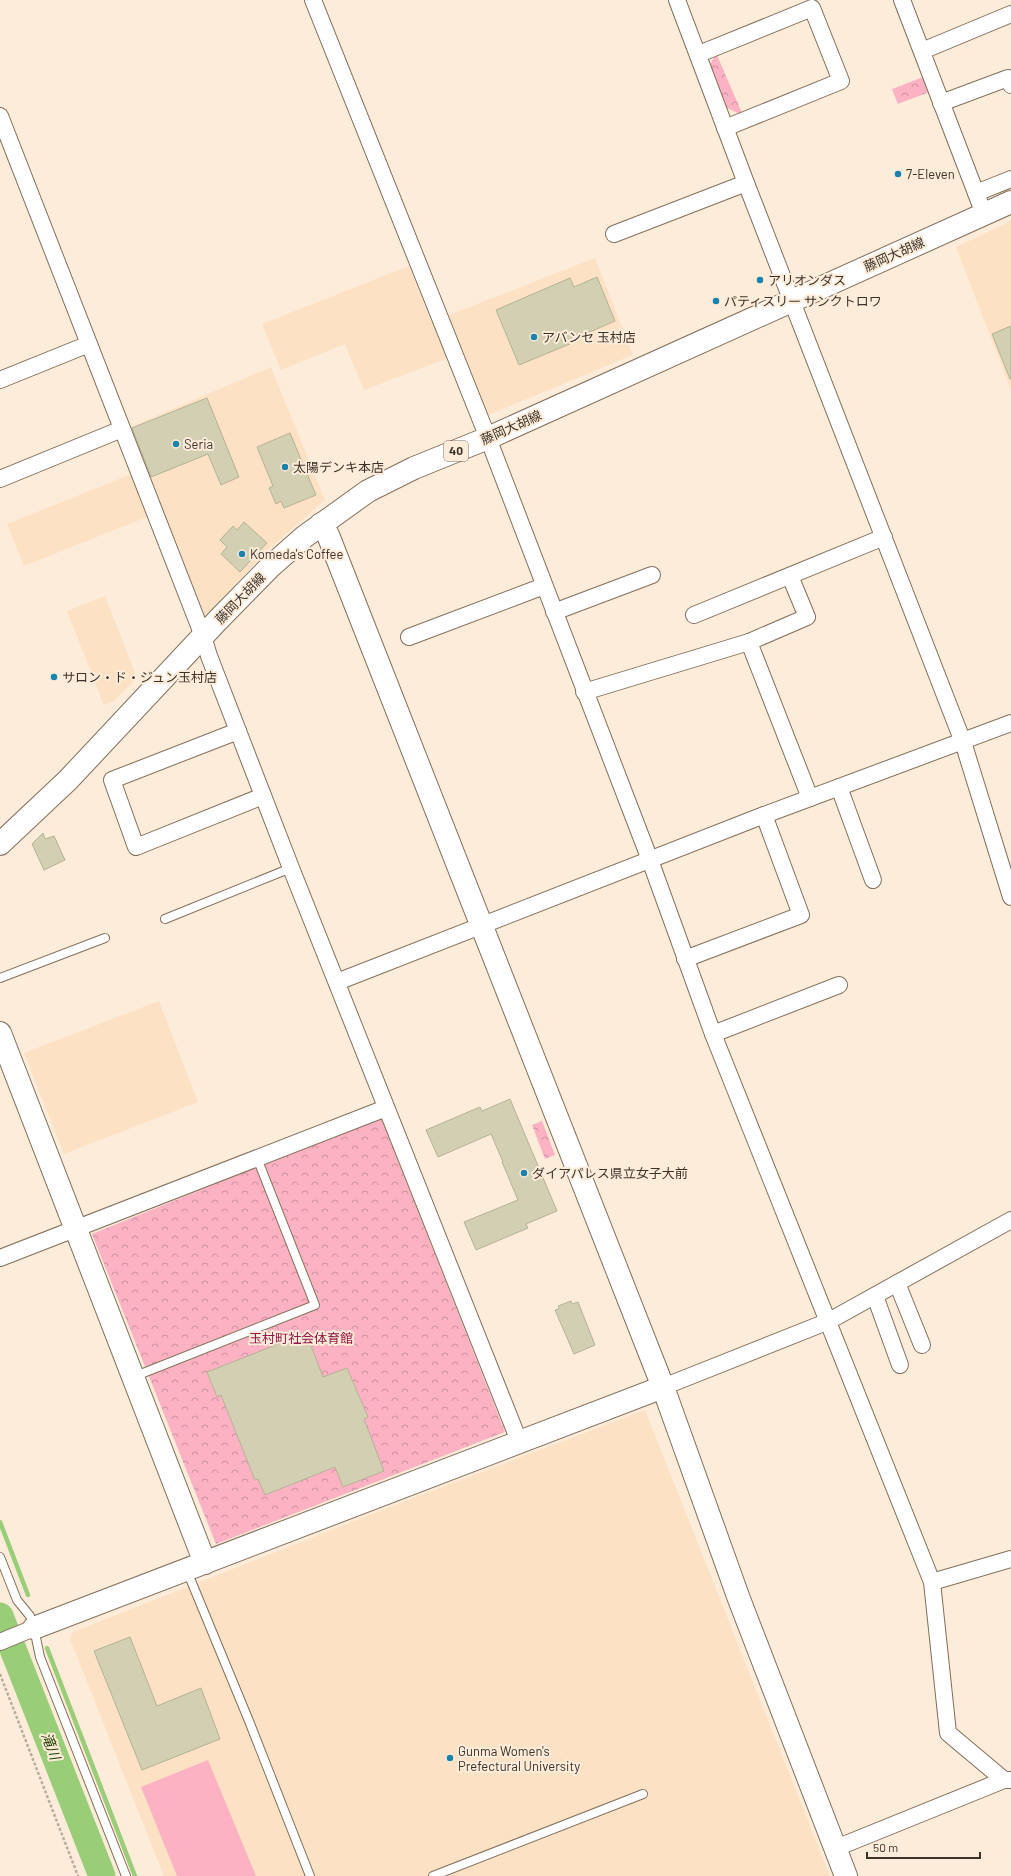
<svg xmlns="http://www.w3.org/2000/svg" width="1011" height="1876" font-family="Barlow,'Noto Sans JP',sans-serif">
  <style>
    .built { fill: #fce1c4 }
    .green { fill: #fcb2c3 }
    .park { fill: url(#park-crowns) }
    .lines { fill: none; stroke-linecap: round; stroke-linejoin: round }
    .stream { stroke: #9acd78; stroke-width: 4.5 }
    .river { stroke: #9acd78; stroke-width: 27 }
    .building { fill: #d2cfb2; stroke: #b5b296 }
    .lane-casing { stroke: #826f5b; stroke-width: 10 }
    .street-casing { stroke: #826f5b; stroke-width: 18 }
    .secondary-casing { stroke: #826f5b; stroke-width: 24 }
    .primary-casing { stroke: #826f5b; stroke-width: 24 }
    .path { stroke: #bbac9e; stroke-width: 2.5; stroke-dasharray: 3 2; stroke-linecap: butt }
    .lane { stroke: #fff; stroke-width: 8 }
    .street { stroke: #fff; stroke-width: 16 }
    .secondary { stroke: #fff; stroke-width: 22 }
    .primary { stroke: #fff; stroke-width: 22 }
    .poi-dot { fill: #1a82ab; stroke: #feecda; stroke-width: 1.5 }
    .labels { text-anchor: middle; stroke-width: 4; stroke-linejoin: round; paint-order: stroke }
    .shield { fill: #feecda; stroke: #766a5f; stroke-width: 1 }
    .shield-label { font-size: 12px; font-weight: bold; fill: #3b332a }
    .poi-label { font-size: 13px; fill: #3b332a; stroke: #feecda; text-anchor: start }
    .street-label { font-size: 13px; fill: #3b332a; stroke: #feecda }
    .park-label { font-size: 13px; fill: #8f1646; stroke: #feecda }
    .water-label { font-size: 14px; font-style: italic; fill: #254407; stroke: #feecda }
  </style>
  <defs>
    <pattern id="park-crowns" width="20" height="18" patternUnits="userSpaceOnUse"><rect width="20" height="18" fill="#fcb2c3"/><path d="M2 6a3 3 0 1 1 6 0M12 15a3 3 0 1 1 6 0" fill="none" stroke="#cd919f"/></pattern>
  </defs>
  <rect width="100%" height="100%" fill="#feecda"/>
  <g class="built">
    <polygon points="1011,221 1011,390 956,247"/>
    <polygon points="595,258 633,355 486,416 461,353 364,390 345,344 281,370 262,324 409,266 431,322"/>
    <polygon points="271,367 325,500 269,549 203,620 162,511 24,566 7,524 144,469 128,428"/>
    <polygon points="105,596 137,678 114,701 104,705 67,611"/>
    <polygon points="159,1001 198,1102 64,1154 24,1053"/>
    <polygon points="645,1410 830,1876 164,1876 70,1639 73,1632 369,1515"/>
  </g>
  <polygon class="green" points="208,1760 256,1876 177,1876 141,1787"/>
  <g class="park">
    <polygon points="716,53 742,113 738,113 727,108 710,65"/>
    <polygon points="926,76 932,91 898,104 892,89"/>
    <polygon points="381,1117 505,1432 216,1544 92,1234"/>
    <polygon points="542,1121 555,1155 545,1159 532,1125"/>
  </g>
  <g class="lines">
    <g class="stream">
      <polyline points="0,1522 28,1595"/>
      <polyline points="47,1648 135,1876"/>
    </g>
    <polyline class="river" points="0,1616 102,1876"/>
  </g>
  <g class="building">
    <polygon points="597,277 615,321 576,338 577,341 519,365 496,310 570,278 574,287"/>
    <polygon points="1011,326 1011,379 1010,379 992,334"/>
    <polygon points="207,398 239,477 221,485 208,454 151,477 132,428"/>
    <polygon points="290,433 316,495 284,508 281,501 276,504 269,488 273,486 257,447"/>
    <polygon points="244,522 267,543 240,572 221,554 227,547 220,540 233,526 237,530"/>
    <polygon points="43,833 45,839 54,836 65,860 44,870 32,844"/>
    <polygon points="510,1099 557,1211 526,1224 528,1228 476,1250 464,1222 518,1200 502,1162 503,1162 491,1134 438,1157 426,1130 480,1107 482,1111"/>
    <polygon points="571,1301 572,1304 578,1302 595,1345 574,1354 555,1310 559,1309 558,1306"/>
    <polygon points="306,1333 323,1377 347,1368 368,1417 364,1419 384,1471 343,1487 335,1467 265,1495 258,1479 255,1480 221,1395 217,1397 207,1372"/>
    <polygon points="130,1637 157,1706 201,1688 220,1739 142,1770 94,1651"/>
  </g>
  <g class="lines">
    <g class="lane-casing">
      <g id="lane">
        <polyline points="165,919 291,868"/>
        <polyline points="0,978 105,938"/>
        <polyline points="133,1377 315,1305 257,1158"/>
        <polyline points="0,1557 17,1600 30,1616 34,1628 40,1657 126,1876"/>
        <polyline points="187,1571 249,1721 310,1876"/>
        <polyline points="433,1876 643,1794"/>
      </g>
    </g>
    <g class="street-casing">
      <g id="street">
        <polyline points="313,0 488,438 650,860 713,1034 932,1582 948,1733 1004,1780 1011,1780"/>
        <polyline points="677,0 746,183 963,742 1011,897"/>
        <polyline points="902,0 984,214"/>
        <polyline points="922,51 1011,14"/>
        <polyline points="699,54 812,8 841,81 725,128"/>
        <polyline points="941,103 1008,78 1011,85"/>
        <polyline points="0,116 203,636 209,656 291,868 519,1441"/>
        <polyline points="976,193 1011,179"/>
        <polyline points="614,234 746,183"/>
        <polyline points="0,380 89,344"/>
        <polyline points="0,479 122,429"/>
        <polyline points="790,576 807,617 749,642 810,798"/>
        <polyline points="554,612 652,575"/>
        <polyline points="694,615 884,537"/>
        <polyline points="409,637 544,586"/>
        <polyline points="584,692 749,642"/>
        <polyline points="238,731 112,780 136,847 263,796"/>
        <polyline points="839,787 873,880"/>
        <polyline points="685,959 801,915 764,815"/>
        <polyline points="337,982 759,817 1011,723"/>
        <polyline points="713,1034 839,985"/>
        <polyline points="0,1258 386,1108"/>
        <polyline points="897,1283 922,1345"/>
        <polyline points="875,1296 900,1365"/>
        <polyline points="663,1387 829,1321 1011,1220"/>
        <polyline points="932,1582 1011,1559"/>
        <polyline points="0,1642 34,1628"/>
        <polyline points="836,1848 1004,1780"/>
      </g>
    </g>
    <g class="secondary-casing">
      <g id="secondary">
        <polyline points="321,524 328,535 663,1387 739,1599 846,1876"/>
        <polyline points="0,1033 205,1563"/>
        <polyline points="34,1628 663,1387"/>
      </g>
    </g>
    <g class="primary-casing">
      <polyline id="primary" points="0,844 68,780 218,620 270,567 304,537 368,491 414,468 488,438 1011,202"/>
    </g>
    <polyline class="path" points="0,1674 78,1876"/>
    <use href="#lane" class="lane"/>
    <use href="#street" class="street"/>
    <use href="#secondary" class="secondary"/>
    <use href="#primary" class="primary"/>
  </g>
  <g class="poi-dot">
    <circle cx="898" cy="174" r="4"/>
    <circle cx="760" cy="280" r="4"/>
    <circle cx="716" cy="301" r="4"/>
    <circle cx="534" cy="337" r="4"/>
    <circle cx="176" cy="444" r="4"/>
    <circle cx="285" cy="467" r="4"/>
    <circle cx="242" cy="554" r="4"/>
    <circle cx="54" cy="677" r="4"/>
    <circle cx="524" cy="1173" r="4"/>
    <circle cx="450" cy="1758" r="4"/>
  </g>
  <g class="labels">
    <rect class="shield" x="444" y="441" width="24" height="20" rx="3"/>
    <g class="shield-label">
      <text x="456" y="455">40</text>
    </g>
    <g class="poi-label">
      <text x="906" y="179">7-Eleven</text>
      <text x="768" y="285">アリオンダス</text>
      <text x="724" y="306">パティスリー サンクトロワ</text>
      <text x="542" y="342">アバンセ 玉村店</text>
      <text x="184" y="449">Seria</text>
      <text x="293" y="472">太陽デンキ本店</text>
      <text x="250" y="559">Komeda's Coffee</text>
      <text x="62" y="682">サロン・ド・ジュン玉村店</text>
      <text x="532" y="1178">ダイアパレス県立女子大前</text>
      <text x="458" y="1756">Gunma Women's<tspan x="458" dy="15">Prefectural University</tspan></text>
    </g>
    <g class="street-label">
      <text transform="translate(894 254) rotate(-24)" y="5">藤岡大胡線</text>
      <text transform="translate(511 427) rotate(-24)" y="5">藤岡大胡線</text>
      <text transform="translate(240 598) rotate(-46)" y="5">藤岡大胡線</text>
    </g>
    <g class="park-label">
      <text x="301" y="1343">玉村町社会体育館</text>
    </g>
    <g class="water-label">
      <text transform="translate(51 1746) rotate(69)" y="5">滝川</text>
    </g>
  </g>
  <path d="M867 1852v6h113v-6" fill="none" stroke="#3b332a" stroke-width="2"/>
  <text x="873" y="1852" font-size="12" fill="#3b332a" stroke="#feecda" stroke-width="3" paint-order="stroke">50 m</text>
</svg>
